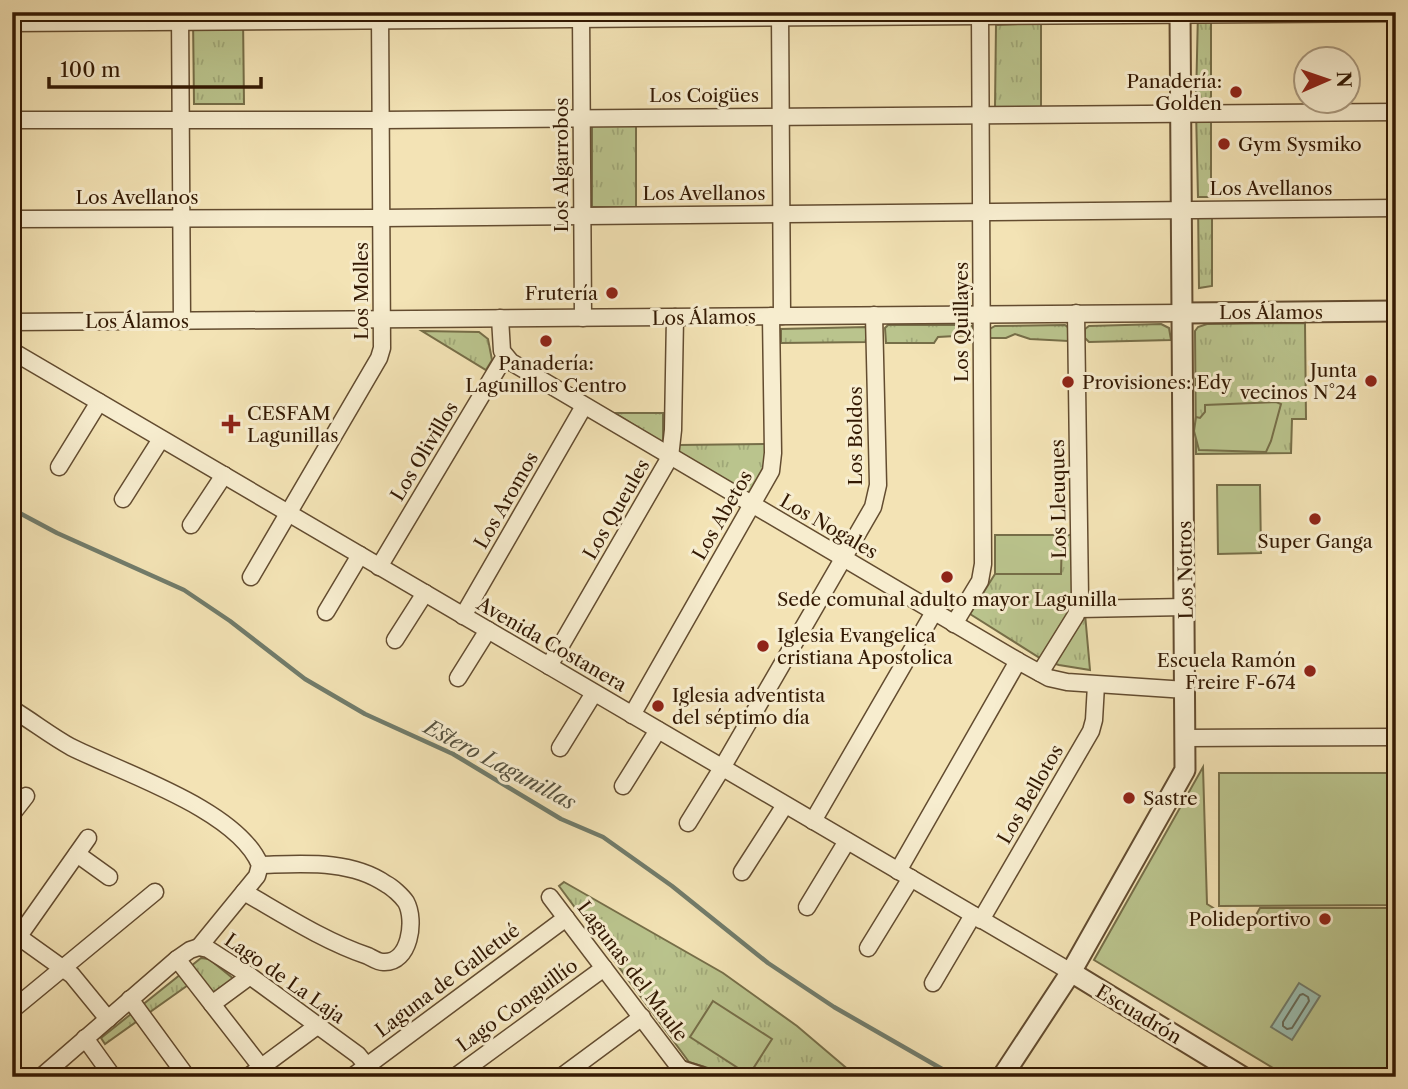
<svg xmlns="http://www.w3.org/2000/svg" width="1408" height="1089" font-family="'Libre Caslon Text',serif">
  <style>
    .grass { fill: url(#grass-tufts); stroke: #766e48; stroke-width: 2 }
    .pitch { fill: #bac48d; stroke: #766e48; stroke-width: 2 }
    .water { fill: #9bbeb1; stroke: #717c6b; stroke-width: 2 }
    .lines { fill: none; stroke-linecap: round; stroke-linejoin: round }
    .shore { stroke: #676c5a; stroke-width: 2 }
    .stream { stroke: #717c6b; stroke-width: 4.5 }
    .minor-casing { stroke: #634c30; stroke-width: 19 }
    .tertiary-casing { stroke: #634c30; stroke-width: 23 }
    .minor { stroke: #f7edcf; stroke-width: 16 }
    .tertiary { stroke: #f7edcf; stroke-width: 19 }
    .poi-dot { fill: #8f2418; stroke: #f7edcf; stroke-width: 2.5 }
    .labels { text-anchor: middle; stroke-width: 6; stroke-linejoin: round; paint-order: stroke }
    .poi-label { font-size: 19px; fill: #331903; stroke: #f7edcf; text-anchor: start }
    .street-label { font-size: 19px; fill: #331903; stroke: #f7edcf }
    .water-label { font-size: 21px; font-style: italic; fill: #575340; stroke: #f7edcf }
  </style>
  <defs>
    <pattern id="grass-tufts" width="24" height="20" patternUnits="userSpaceOnUse" patternTransform="scale(1.75)"><rect width="24" height="20" fill="#bac48d"/><path d="M3 7l-1-3M5 7V3M7 7l1-3M15 17l-1-3M17 17v-4M19 17l1-3" fill="none" stroke="#a0a878"/></pattern>
  </defs>
  <rect width="100%" height="100%" fill="#f3e3b5"/>
  <filter id="stains"><feTurbulence type="fractalNoise" baseFrequency=".00286" numOctaves="4"/><feColorMatrix values="0 0 0 0 .2 0 0 0 0 .09 0 0 0 0 .02 0 0 0 .5 -.17"/></filter>
  <radialGradient id="worn" r=".72"><stop offset=".6" stop-color="#630" stop-opacity="0"/><stop offset="1" stop-color="#630" stop-opacity=".3"/></radialGradient>
  <g class="grass">
    <polygon points="1198,12 1211,12 1211,101 1196,100"/>
    <polygon points="193,17 243,17 244,104 194,104"/>
    <polygon points="1041,23 1041,107 995,107 996,25"/>
    <polygon points="1196,110 1211,110 1211,197 1198,197"/>
    <rect x="592" y="122" width="44" height="85"/>
    <polygon points="1198,204 1212,204 1212,286 1199,288"/>
    <polygon points="1305,323 1306,419 1292,419 1291,453 1196,454 1195,331 1198,327 1207,324"/>
    <polygon points="1161,324 1169,328 1171,340 1089,342 1085,338 1085,329 1089,326"/>
    <polygon points="888,325 969,325 974,327 973,335 938,337 934,343 886,343 885,328"/>
    <polygon points="1065,325 1070,329 1068,341 1030,339 1015,334 1006,338 988,338 988,330 995,326"/>
    <polygon points="866,327 868,342 781,343 781,329"/>
    <polygon points="422,331 479,332 488,339 492,360 486,370"/>
    <polygon points="615,413 663,413 663,443"/>
    <polygon points="767,444 767,461 753,496 679,453 679,445"/>
    <polygon points="995,535 1078,535 1090,670 1059,665 1043,660 970,614 995,574"/>
    <polygon points="564,882 723,973 797,1026 857,1077 736,1077 689,1062 559,886"/>
    <polygon points="201,958 209,959 235,980 212,995 198,978 105,1044 101,1038"/>
  </g>
  <g class="pitch">
    <polygon points="1276,402 1281,404 1271,441 1266,452 1199,450 1194,431 1196,417 1200,418 1205,412 1205,405"/>
    <polygon points="1217,485 1260,485 1261,553 1218,554"/>
    <polygon points="995,535 1062,535 1061,574 995,574"/>
    <polygon points="1203,767 1207,904 1248,929 1260,908 1396,908 1396,1077 1288,1077 1094,960"/>
    <polygon points="1219,773 1396,773 1396,905 1219,906"/>
    <polygon points="713,1001 772,1039 749,1075 690,1037"/>
  </g>
  <polygon class="water" points="1299,983 1320,996 1292,1040 1271,1027"/>
  <g class="lines">
    <polygon class="shore" points="1303,994 1308,997 1309,1001 1292,1028 1287,1029 1283,1026 1283,1022 1300,995"/>
    <polyline class="stream" points="12,509 57,533 184,590 230,621 305,679 365,714 453,754 561,819 603,837 672,886 768,963 834,1007 956,1077"/>
    <g class="minor-casing">
      <g id="minor">
        <polyline points="180,12 182,321"/>
        <polyline points="581,12 583,318"/>
        <polyline points="780,12 782,316"/>
        <polyline points="12,23 1396,13"/>
        <polyline points="12,120 381,120 1396,112"/>
        <polyline points="12,219 382,218 1396,208"/>
        <polyline points="500,318 502,351 511,362 1018,661 1049,678 1067,682 1186,690"/>
        <polyline points="12,322 1182,313"/>
        <polyline points="12,351 1071,972"/>
        <polyline points="59,467 99,402"/>
        <polyline points="123,499 161,439"/>
        <polyline points="191,525 224,475"/>
        <polyline points="379,567 505,356"/>
        <polyline points="251,577 379,358 382,348 380,12"/>
        <polyline points="1079,609 1185,607"/>
        <polyline points="326,612 360,555"/>
        <polyline points="463,616 584,406"/>
        <polyline points="954,624 980,581 983,564 980,12"/>
        <polyline points="395,640 425,593"/>
        <polyline points="549,666 670,457 673,430 675,317"/>
        <polyline points="1040,673 1076,615 1080,598 1076,313"/>
        <polyline points="458,678 488,630"/>
        <path d="M12,709c20,12 39,27 59,38 52,26 167,63 189,118l-3,11 -58,71"/>
        <polyline points="632,715 771,471 773,453 771,316"/>
        <polyline points="1186,738 1396,737"/>
        <polyline points="560,748 594,693"/>
        <polyline points="623,786 658,730"/>
        <polyline points="12,814 26,796"/>
        <polyline points="813,821 934,612"/>
        <polyline points="688,823 722,768 873,507 878,485 874,315"/>
        <polyline points="77,854 109,877"/>
        <polyline points="898,871 1018,661"/>
        <polyline points="742,872 785,805"/>
        <path d="M244,892c40,23 80,49 124,64 4,2 10,6 15,6 27,2 33,-42 23,-60 -4,-6 -14,-15 -20,-18 -36,-25 -85,-20 -126,-19"/>
        <polyline points="550,897 682,1071"/>
        <polyline points="807,907 847,841"/>
        <polyline points="981,920 1091,731 1094,720 1096,685"/>
        <polyline points="12,932 72,975 108,1019"/>
        <polyline points="19,936 88,838"/>
        <polyline points="199,947 208,949 250,976 358,1055 376,1077"/>
        <polyline points="868,948 911,878"/>
        <polyline points="177,959 261,1067"/>
        <polyline points="933,983 973,915"/>
        <polyline points="130,999 187,1077"/>
        <polyline points="212,1004 250,976"/>
        <polyline points="12,1010 155,892"/>
        <polyline points="85,1038 113,1077"/>
        <polyline points="41,1077 177,959 190,950 199,947"/>
        <polyline points="248,1077 317,1026"/>
        <polyline points="352,1077 566,918"/>
        <polyline points="455,1077 604,968"/>
        <polyline points="561,1077 642,1017"/>
      </g>
    </g>
    <g class="tertiary-casing">
      <g id="tertiary">
        <polyline points="1182,313 1396,311"/>
        <polyline points="1071,972 1243,1077"/>
        <polyline points="674,1077 682,1071 701,1077"/>
        <polyline points="1002,1077 1071,972 1185,770 1180,12"/>
      </g>
    </g>
    <use href="#minor" class="minor"/>
    <use href="#tertiary" class="tertiary"/>
  </g>
  <g class="poi-dot">
    <circle cx="1236" cy="92" r="7"/>
    <circle cx="1224" cy="144" r="7"/>
    <circle cx="612" cy="293" r="7"/>
    <circle cx="546" cy="341" r="7"/>
    <circle cx="1371" cy="381" r="7"/>
    <circle cx="1068" cy="382" r="7"/>
    <path d="M227.5 413.5h7v7h7v7h-7v7h-7v-7h-7v-7h7z"/>
    <circle cx="1315" cy="519" r="7"/>
    <circle cx="947" cy="577" r="7"/>
    <circle cx="763" cy="646" r="7"/>
    <circle cx="1310" cy="671" r="7"/>
    <circle cx="658" cy="706" r="7"/>
    <circle cx="1129" cy="798" r="7"/>
    <circle cx="1325" cy="919" r="7"/>
  </g>
  <g class="labels">
    <g class="poi-label">
      <text x="1222" y="88" text-anchor="end">Panadería:<tspan x="1222" dy="22">Golden</tspan></text>
      <text x="1238" y="151">Gym Sysmiko</text>
      <text x="598" y="300" text-anchor="end">Frutería</text>
      <text x="546" y="370" text-anchor="middle">Panadería:<tspan x="546" dy="22">Lagunillos Centro</tspan></text>
      <text x="1357" y="377" text-anchor="end">Junta<tspan x="1357" dy="22">vecinos N°24</tspan></text>
      <text x="1082" y="389">Provisiones: Edy</text>
      <text x="247" y="420">CESFAM<tspan x="247" dy="22">Lagunillas</tspan></text>
      <text x="1315" y="548" text-anchor="middle">Super Ganga</text>
      <text x="947" y="606" text-anchor="middle">Sede comunal adulto mayor Lagunilla</text>
      <text x="777" y="642">Iglesia Evangelica<tspan x="777" dy="22">cristiana Apostolica</tspan></text>
      <text x="1296" y="667" text-anchor="end">Escuela Ramón<tspan x="1296" dy="22">Freire F-674</tspan></text>
      <text x="672" y="702">Iglesia adventista<tspan x="672" dy="22">del séptimo día</tspan></text>
      <text x="1143" y="805">Sastre</text>
      <text x="1311" y="926" text-anchor="end">Polideportivo</text>
    </g>
    <g class="street-label">
      <text x="704" y="102">Los Coigües</text>
      <text transform="translate(561 165) rotate(-90)" y="7">Los Algarrobos</text>
      <text x="1271" y="195">Los Avellanos</text>
      <text x="704" y="200">Los Avellanos</text>
      <text x="137" y="204">Los Avellanos</text>
      <text transform="translate(361 291) rotate(-90)" y="7">Los Molles</text>
      <text x="1271" y="319">Los Álamos</text>
      <text transform="translate(704 317) rotate(-1)" y="7">Los Álamos</text>
      <text x="137" y="328">Los Álamos</text>
      <text transform="translate(961 322) rotate(-90)" y="7">Los Quillayes</text>
      <text transform="translate(855 436) rotate(-90)" y="7">Los Boldos</text>
      <text transform="translate(424 451) rotate(-59)" y="7">Los Olivillos</text>
      <text transform="translate(1058 499) rotate(-91)" y="7">Los Lleuques</text>
      <text transform="translate(506 500) rotate(-60)" y="7">Los Aromos</text>
      <text transform="translate(616 509) rotate(-60)" y="7">Los Queules</text>
      <text transform="translate(722 515) rotate(-60)" y="7">Los Abetos</text>
      <text transform="translate(829 526) rotate(30)" y="7">Los Nogales</text>
      <text transform="translate(1185 570) rotate(-91)" y="7">Los Notros</text>
      <text transform="translate(552 644) rotate(30)" y="7">Avenida Costanera</text>
      <text transform="translate(1030 794) rotate(-60)" y="7">Los Bellotos</text>
      <text transform="translate(633 971) rotate(53)" y="7">Lagunas del Maule</text>
      <text transform="translate(285 978) rotate(35)" y="7">Lago de La Laja</text>
      <text transform="translate(447 980) rotate(-37)" y="7">Laguna de Galletué</text>
      <text transform="translate(517 1005) rotate(-36)" y="7">Lago Conguillío</text>
      <text transform="translate(1139 1014) rotate(31)" y="7">Escuadrón</text>
    </g>
    <g class="water-label">
      <text transform="translate(500 765) rotate(28)" y="7">Estero Lagunillas</text>
    </g>
  </g>
  <rect width="1408" height="1089" fill="none" stroke="#f3e3b5" stroke-width="42"/>
  <rect x="14" y="14" width="1380" height="1061" fill="none" stroke="#331903" stroke-width="3.5"/>
  <rect x="21" y="21" width="1366" height="1047" fill="none" stroke="#331903" stroke-width="2"/>
  <g transform="translate(1327 80) rotate(88)"><circle r="33" fill="#f7edcf" stroke="#a9987d" stroke-width="2"/>
  <path d="M0-5L12 26L0 18L-12 26Z" fill="#8f2418"/>
  <text y="-10" font-size="19" font-weight="bold" text-anchor="middle" fill="#331903">N</text>
  </g>
  <path d="M49 77v10h212v-10" fill="none" stroke="#331903" stroke-width="3.5"/>
  <text x="60" y="77" font-size="21" fill="#331903" stroke="#f7edcf" stroke-width="5" paint-order="stroke">100 m</text>
  <rect width="100%" height="100%" filter="url(#stains)"/>
  <rect width="100%" height="100%" fill="url(#worn)"/>
</svg>
